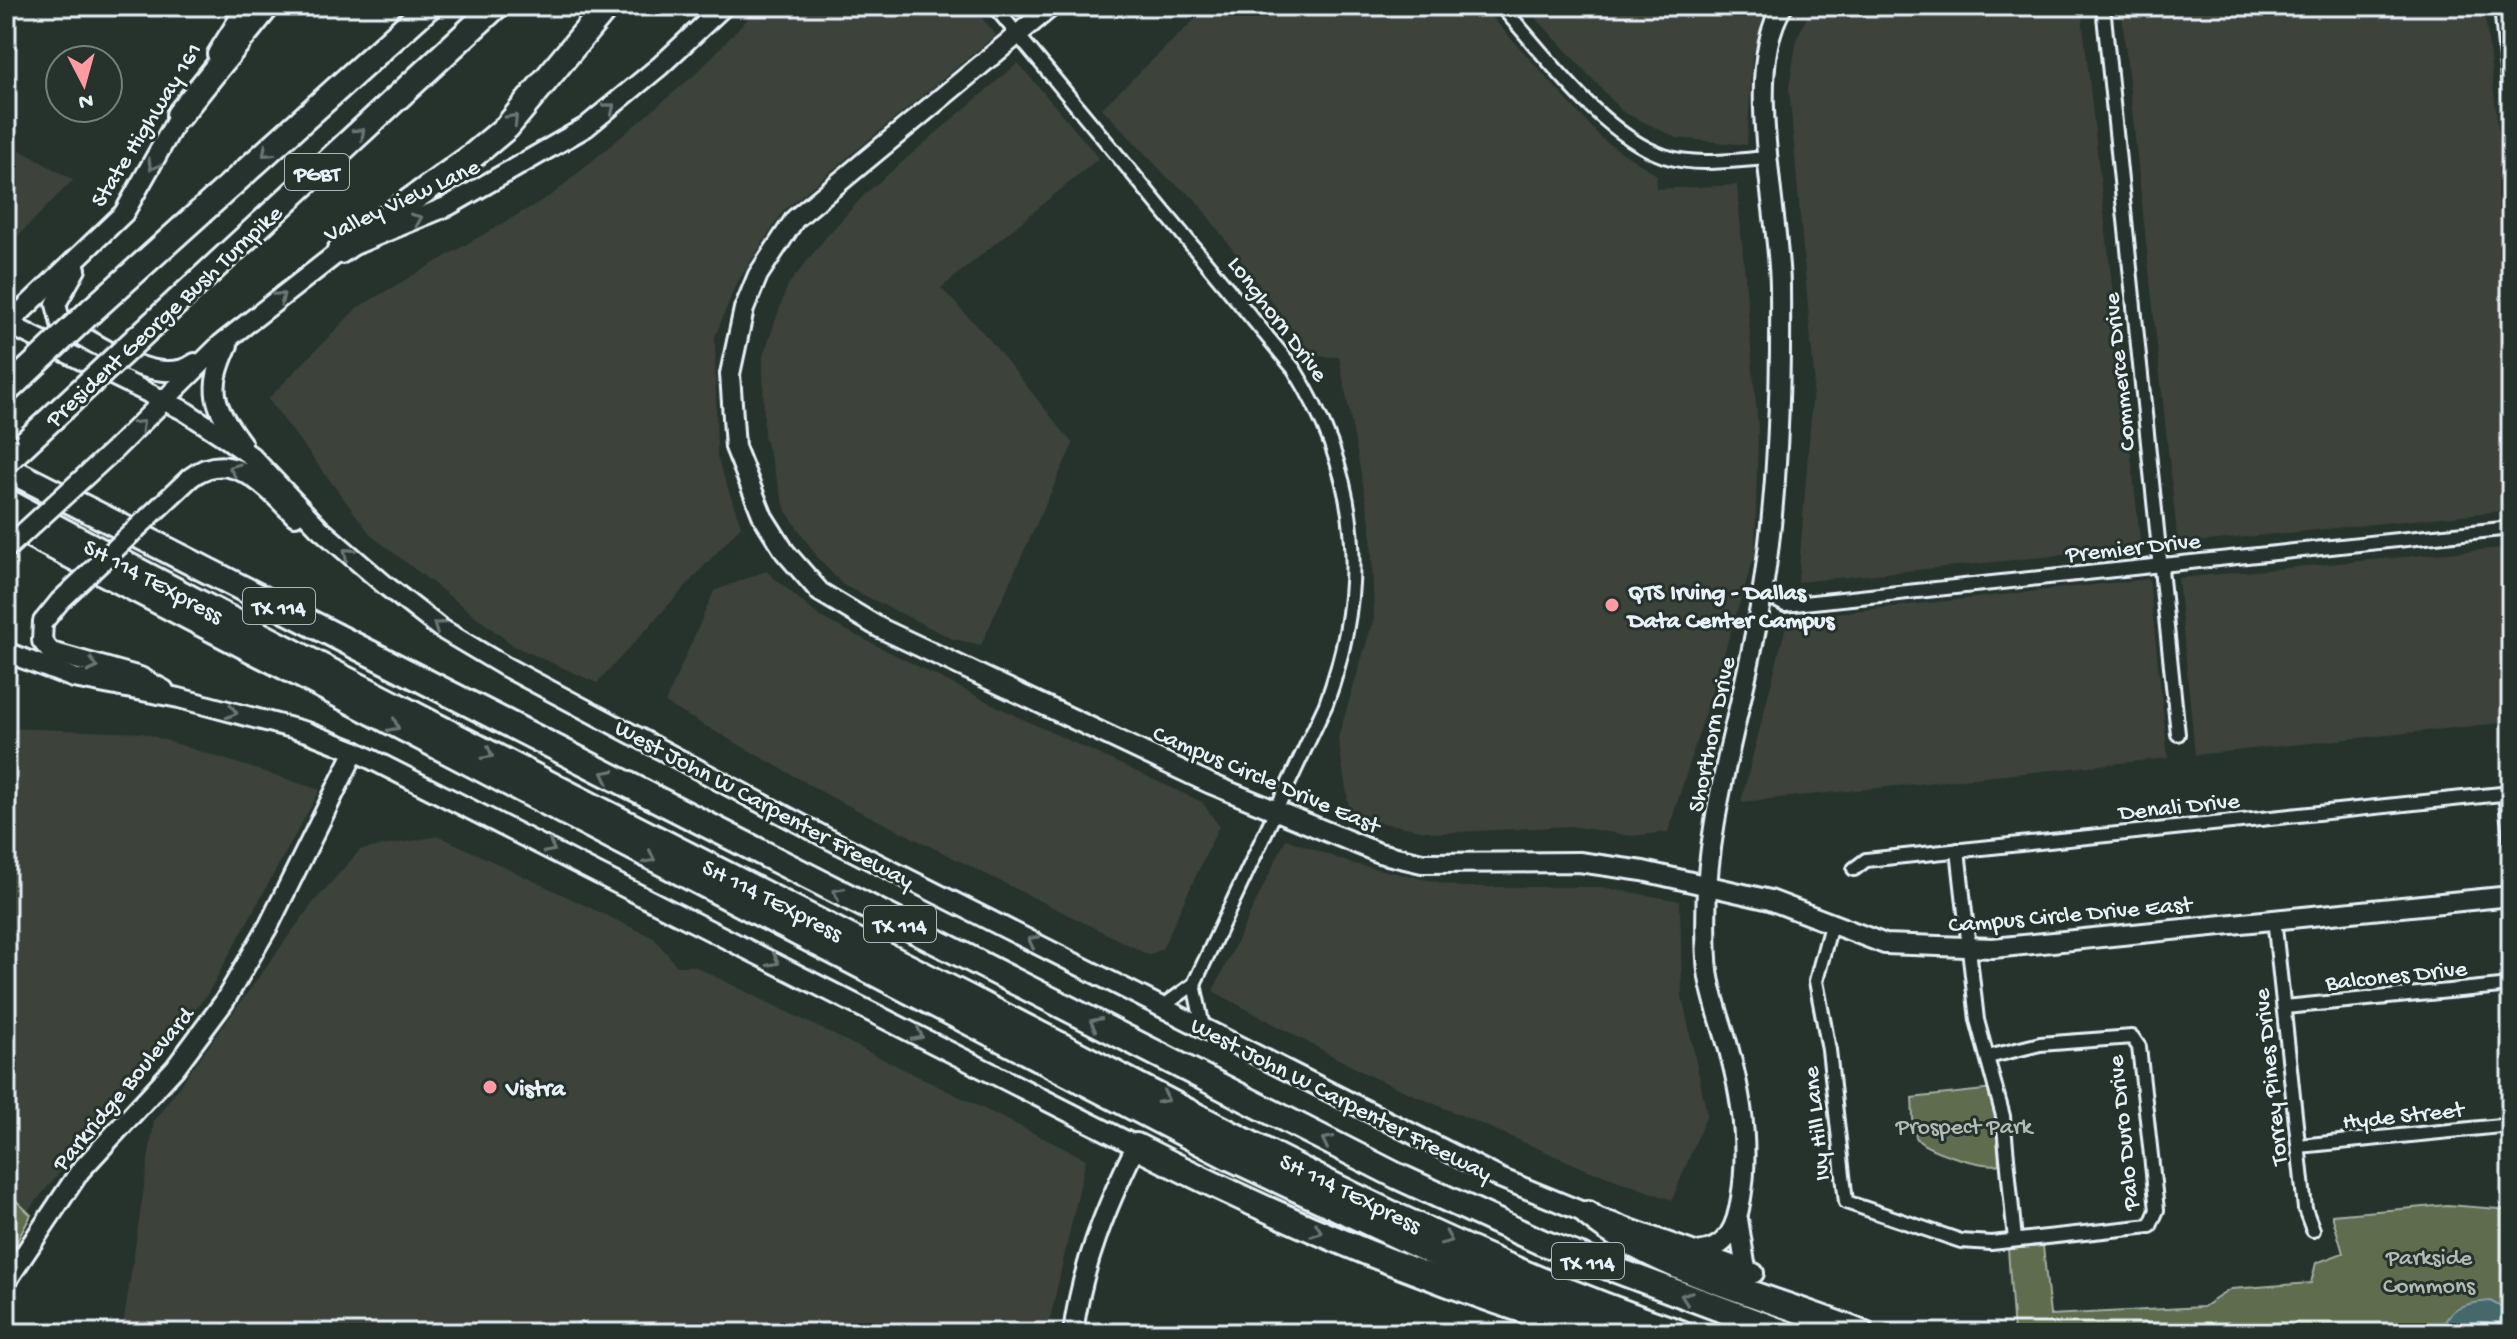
<svg xmlns="http://www.w3.org/2000/svg" width="2517" height="1339" font-family="'Gochi Hand',sans-serif">
  <style>
    .built { fill: #3c423a }
    .green { fill: #5e6c4d; stroke: #a3aea2; stroke-width: 2 }
    .water { fill: #45676b; stroke: #869ea3; stroke-width: 2 }
    .lines { fill: none; stroke-linecap: round; stroke-linejoin: round }
    .street-casing { stroke: #e8f1f8; stroke-width: 18 }
    .secondary-casing { stroke: #e8f1f8; stroke-width: 24 }
    .highway-casing { stroke: #e8f1f8; stroke-width: 30 }
    .street { stroke: #26332d; stroke-width: 12 }
    .secondary { stroke: #26332d; stroke-width: 18 }
    .highway { stroke: #26332d; stroke-width: 24 }
    .secondary-bridge-casing { stroke: #e8f1f8; stroke-width: 24; stroke-linecap: butt }
    .highway-bridge-casing { stroke: #e8f1f8; stroke-width: 30; stroke-linecap: butt }
    .secondary-bridge { stroke: #26332d; stroke-width: 18 }
    .highway-bridge { stroke: #26332d; stroke-width: 24 }
    .oneway { stroke: #6a7674 }
    .poi-dot { fill: #ff9aa2; stroke: #26332d; stroke-width: 3 }
    .labels { text-anchor: middle; stroke-width: 6; stroke-linejoin: round; paint-order: stroke }
    .shield { fill: #26332d; stroke: #aeb8bb; stroke-width: 2 }
    .shield-label { font-size: 22px; font-weight: bold; fill: #e8f1f8 }
    .street-label { font-size: 24px; fill: #e8f1f8; stroke: #26332d }
    .poi-label { font-size: 24px; font-weight: bold; fill: #e8f1f8; stroke: #26332d; text-anchor: start }
    .park-label { font-size: 24px; fill: #b1bcb4; stroke: #26332d }
  </style>
  <rect width="100%" height="100%" fill="#26332d"/>
  <filter id="ink" filterUnits="userSpaceOnUse"><feTurbulence type="fractalNoise" baseFrequency=".0125" numOctaves="2"/><feDisplacementMap in="SourceGraphic" scale="16" xChannelSelector="R" yChannelSelector="G"/><feConvolveMatrix kernelMatrix="1 2 1 2 8 2 1 2 1" color-interpolation-filters="sRGB"/></filter>
  <g filter="url(#ink)">
    <g class="built">
      <polygon points="759,6 972,6 996,35 784,210 735,286 715,337 717,457 741,526 597,683 514,646 372,536 268,399 357,308 553,194 698,72"/>
      <polygon points="1209,6 1482,6 1603,140 1657,175 1656,189 1737,185 1758,428 1755,554 1668,832 1631,836 1571,826 1439,833 1376,822 1349,808 1338,738 1374,618 1371,527 1339,357 1312,356 1195,199 1168,178 1102,108"/>
      <polygon points="1525,6 1766,6 1752,59 1747,145 1677,138 1623,112"/>
      <polygon points="1812,6 2081,6 2141,547 1798,582 1814,376 1789,88 1797,38"/>
      <polygon points="2121,6 2484,6 2511,239 2511,510 2178,544"/>
      <polygon points="1018,63 1099,158 941,288 989,339 1073,444 981,645 953,639 843,585 818,558 786,511 764,436 763,356 788,285 827,236 865,194"/>
      <polygon points="6,142 73,180 6,248"/>
      <polygon points="2511,547 2511,722 2195,755 2178,578"/>
      <polygon points="766,571 820,617 1016,716 1202,802 1219,826 1162,949 1149,955 833,798 665,703 714,591"/>
      <polygon points="2149,579 2168,758 1741,802 1788,618"/>
      <polygon points="6,728 143,733 320,790 207,995 21,1219 6,1204"/>
      <polygon points="439,836 654,938 677,966 694,966 1086,1159 1047,1333 122,1333 154,1121 312,904 360,850"/>
      <polygon points="1286,839 1350,863 1460,887 1601,887 1680,901 1682,996 1707,1114 1672,1200 1588,1170 1370,1076 1213,991"/>
    </g>
    <g class="green">
      <path d="M1993,1089l6,75c-12,5 -78,-14 -83,-27 -4,-11 -3,-28 -4,-39z"/>
      <polygon points="6,1191 31,1215 6,1262"/>
      <polygon points="2447,1205 2511,1210 2511,1333 2014,1333 2008,1249 2043,1246 2050,1315 2203,1307 2231,1289 2311,1283 2316,1263 2343,1253 2332,1215"/>
    </g>
    <path class="water" d="M2490,1301l21,11v21h-29l12,-9c-14,-4 -25,-2 -36,9h-19c12,-27 21,-29 51,-32z"/>
    <g class="lines">
      <g class="street-casing">
        <g id="street">
          <path d="M994,6l300,363c67,108 75,217 32,335l-132,280 -32,23"/>
          <path d="M1501,6c44,48 100,128 163,150 32,11 72,4 105,2"/>
          <polyline points="2103,6 2178,734"/>
          <polyline points="2501,6 2511,109"/>
          <polyline points="1763,593 1785,605 2511,528"/>
          <polyline points="2505,794 2511,844"/>
          <polyline points="1958,850 1977,1020 2003,1116 2015,1240"/>
          <polyline points="1854,869 1866,860 2511,793"/>
          <polyline points="2274,918 2305,1209 2313,1230"/>
          <polyline points="1831,925 1816,981 1829,1050 1846,1202 1961,1241 1991,1243 2150,1226 2157,1210 2139,1047 2132,1037 2040,1044 1988,1057"/>
          <polyline points="1194,984 1203,1027"/>
          <polyline points="2285,1007 2511,985"/>
          <polyline points="2299,1146 2511,1125"/>
        </g>
      </g>
      <g class="secondary-casing">
        <g id="secondary">
          <polyline points="1052,6 795,219 758,275 744,309 730,374 735,447 763,517 785,552 820,592 880,628 1211,784 1379,853 1422,863 1579,862 1643,871 1770,900 1885,944 1993,948 2511,896"/>
          <polyline points="217,54 247,6"/>
          <path d="M76,269l-20,35 5,20c36,19 96,66 134,39"/>
          <polyline points="6,323 183,410 223,436 251,456 319,528 385,585 440,628 504,666 825,837 1500,1178 1588,1214 1754,1273"/>
          <polyline points="6,326 124,213 184,107"/>
          <path d="M228,345c-21,46 -15,60 14,99"/>
          <polyline points="115,449 221,344 340,251 448,206 586,127 660,66 724,6"/>
          <path d="M190,478c41,-32 76,9 105,38"/>
          <polyline points="43,622 42,641 51,652 140,677 164,690"/>
          <path d="M6,652l68,26 105,20 128,34 48,19 781,395c-30,61 -54,119 -63,187"/>
          <polyline points="1738,1219 1746,1270"/>
          <path d="M1698,1252c30,-3 39,-26 43,-54 8,-47 2,-94 -10,-140 -7,-30 -19,-57 -23,-87 -3,-28 -2,-57 -1,-84 7,-100 40,-194 55,-292 16,-102 19,-206 18,-309 -1,-75 -38,-218 3,-280"/>
          <polyline points="6,1282 80,1171 175,1068 224,1002 269,925 355,751"/>
        </g>
      </g>
      <g class="highway-casing">
        <g id="highway">
          <polyline points="179,115 267,6"/>
          <polyline points="340,251 470,158 507,127 607,6"/>
          <polyline points="91,311 429,6"/>
          <polyline points="138,338 496,6"/>
          <polyline points="6,468 1397,1176 1541,1242 1785,1333"/>
          <path d="M6,501c321,171 645,335 969,500 231,118 460,249 706,332"/>
          <polyline points="6,522 1229,1157 1442,1257 1628,1333"/>
          <path d="M1136,1146c138,71 282,131 429,178"/>
          <path d="M1588,1214c71,59 189,84 273,119"/>
        </g>
      </g>
      <use href="#street" class="street"/>
      <use href="#secondary" class="secondary"/>
      <use href="#highway" class="highway"/>
      <g class="secondary-bridge-casing">
        <g id="secondary-bridge">
          <polyline points="6,549 115,449"/>
          <polyline points="43,622 60,601 190,478"/>
        </g>
      </g>
      <g class="highway-bridge-casing">
        <g id="highway-bridge">
          <polyline points="6,391 91,311"/>
          <polyline points="6,461 138,338"/>
        </g>
      </g>
      <use href="#secondary-bridge" class="secondary-bridge"/>
      <use href="#highway-bridge" class="highway-bridge"/>
    </g>
    <defs><path id="oneway-chevron" d="M-2-3.5L2.5 0L-2 3.5" fill="none" stroke-width="1.6" stroke-linecap="round" stroke-linejoin="round" transform="scale(2)"/></defs>
    <g class="oneway">
      <use href="#oneway-chevron" transform="translate(610 108) rotate(-39)"/>
      <use href="#oneway-chevron" transform="translate(513 119) rotate(-47)"/>
      <use href="#oneway-chevron" transform="translate(360 133) rotate(-43)"/>
      <use href="#oneway-chevron" transform="translate(267 152) rotate(138)"/>
      <use href="#oneway-chevron" transform="translate(153 165) rotate(119)"/>
      <use href="#oneway-chevron" transform="translate(417 219) rotate(-24)"/>
      <use href="#oneway-chevron" transform="translate(280 297) rotate(-39)"/>
      <use href="#oneway-chevron" transform="translate(140 425) rotate(-44)"/>
      <use href="#oneway-chevron" transform="translate(234 469) rotate(-159)"/>
      <use href="#oneway-chevron" transform="translate(348 553) rotate(-139)"/>
      <use href="#oneway-chevron" transform="translate(438 626) rotate(-145)"/>
      <use href="#oneway-chevron" transform="translate(93 666) rotate(14)"/>
      <use href="#oneway-chevron" transform="translate(232 712) rotate(15)"/>
      <use href="#oneway-chevron" transform="translate(394 726) rotate(27)"/>
      <use href="#oneway-chevron" transform="translate(488 754) rotate(27)"/>
      <use href="#oneway-chevron" transform="translate(607 775) rotate(-153)"/>
      <use href="#oneway-chevron" transform="translate(550 848) rotate(27)"/>
      <use href="#oneway-chevron" transform="translate(650 858) rotate(27)"/>
      <use href="#oneway-chevron" transform="translate(838 893) rotate(-153)"/>
      <use href="#oneway-chevron" transform="translate(1033 941) rotate(-153)"/>
      <use href="#oneway-chevron" transform="translate(774 961) rotate(27)"/>
      <use href="#oneway-chevron" transform="translate(1095 1023) rotate(-153)"/>
      <use href="#oneway-chevron" transform="translate(918 1035) rotate(27)"/>
      <use href="#oneway-chevron" transform="translate(1164 1098) rotate(27)"/>
      <use href="#oneway-chevron" transform="translate(1327 1141) rotate(-153)"/>
      <use href="#oneway-chevron" transform="translate(1317 1231) rotate(21)"/>
      <use href="#oneway-chevron" transform="translate(1447 1239) rotate(24)"/>
      <use href="#oneway-chevron" transform="translate(1686 1297) rotate(-160)"/>
    </g>
  </g>
  <g class="poi-dot">
    <circle cx="1612" cy="605" r="8"/>
    <circle cx="490" cy="1087" r="8"/>
  </g>
  <g class="labels">
    <g class="shield">
      <rect x="285" y="154" width="64" height="36" rx="6"/>
      <rect x="243" y="588" width="72" height="36" rx="6"/>
      <rect x="864" y="906" width="72" height="36" rx="6"/>
      <rect x="1552" y="1243" width="72" height="36" rx="6"/>
    </g>
    <g class="shield-label">
      <text x="317" y="180">PGBT</text>
      <text x="279" y="614">TX 114</text>
      <text x="900" y="932">TX 114</text>
      <text x="1588" y="1269">TX 114</text>
    </g>
    <g class="street-label">
      <text transform="translate(145 124) rotate(-58)" y="8">State Highway 161</text>
      <text transform="translate(401 199) rotate(-25)" y="8">Valley View Lane</text>
      <text transform="translate(163 315) rotate(-43)" y="8">President George Bush Turnpike</text>
      <text transform="translate(1279 318) rotate(53)" y="8">Longhorn Drive</text>
      <text transform="translate(2118 372) rotate(-96)" y="8">Commerce Drive</text>
      <text transform="translate(2133 546) rotate(-6)" y="8">Premier Drive</text>
      <text transform="translate(154 580) rotate(28)" y="8">SH 114 TEXpress</text>
      <text transform="translate(1710 734) rotate(-78)" y="8">Shorthorn Drive</text>
      <text transform="translate(1267 778) rotate(23)" y="8">Campus Circle Drive East</text>
      <text transform="translate(765 803) rotate(28)" y="8">West John W Carpenter Freeway</text>
      <text transform="translate(2179 805) rotate(-6)" y="8">Denali Drive</text>
      <text transform="translate(773 899) rotate(27)" y="8">SH 114 TEXpress</text>
      <text transform="translate(2070 913) rotate(-5)" y="8">Campus Circle Drive East</text>
      <text transform="translate(2396 974) rotate(-6)" y="8">Balcones Drive</text>
      <text transform="translate(2269 1077) rotate(-96)" y="8">Torrey Pines Drive</text>
      <text transform="translate(122 1088) rotate(-50)" y="8">Parkridge Boulevard</text>
      <text transform="translate(1342 1098) rotate(27)" y="8">West John W Carpenter Freeway</text>
      <text transform="translate(2403 1114) rotate(-6)" y="8">Hyde Street</text>
      <text transform="translate(1815 1124) rotate(-96)" y="8">Ivy Hill Lane</text>
      <text transform="translate(2122 1133) rotate(-96)" y="8">Palo Duro Drive</text>
      <text transform="translate(1351 1192) rotate(26)" y="8">SH 114 TEXpress</text>
    </g>
    <g class="poi-label">
      <text x="1628" y="599">QTS Irving - Dallas<tspan x="1628" dy="28">Data Center Campus</tspan></text>
      <text x="506" y="1095">Vistra</text>
    </g>
    <g class="park-label">
      <text x="1964" y="1133">Prospect Park</text>
      <text x="2429" y="1264">Parkside<tspan x="2429" dy="28">Commons</tspan></text>
    </g>
  </g>
  <rect width="2517" height="1339" fill="none" stroke="#26332d" stroke-width="32"/>
  <rect x="16" y="16" width="2485" height="1307" fill="none" stroke="#e8f1f8" stroke-width="3" filter="url(#ink)"/>
  <g transform="translate(84 84) rotate(174)"><circle r="38" fill="#26332d" stroke="#747f7e" stroke-width="2"/>
  <path d="M0-6L14 30L0 20L-14 30Z" fill="#ff9aa2"/>
  <text y="-12" font-size="22" font-weight="bold" text-anchor="middle" fill="#e8f1f8">N</text>
  </g>
</svg>
